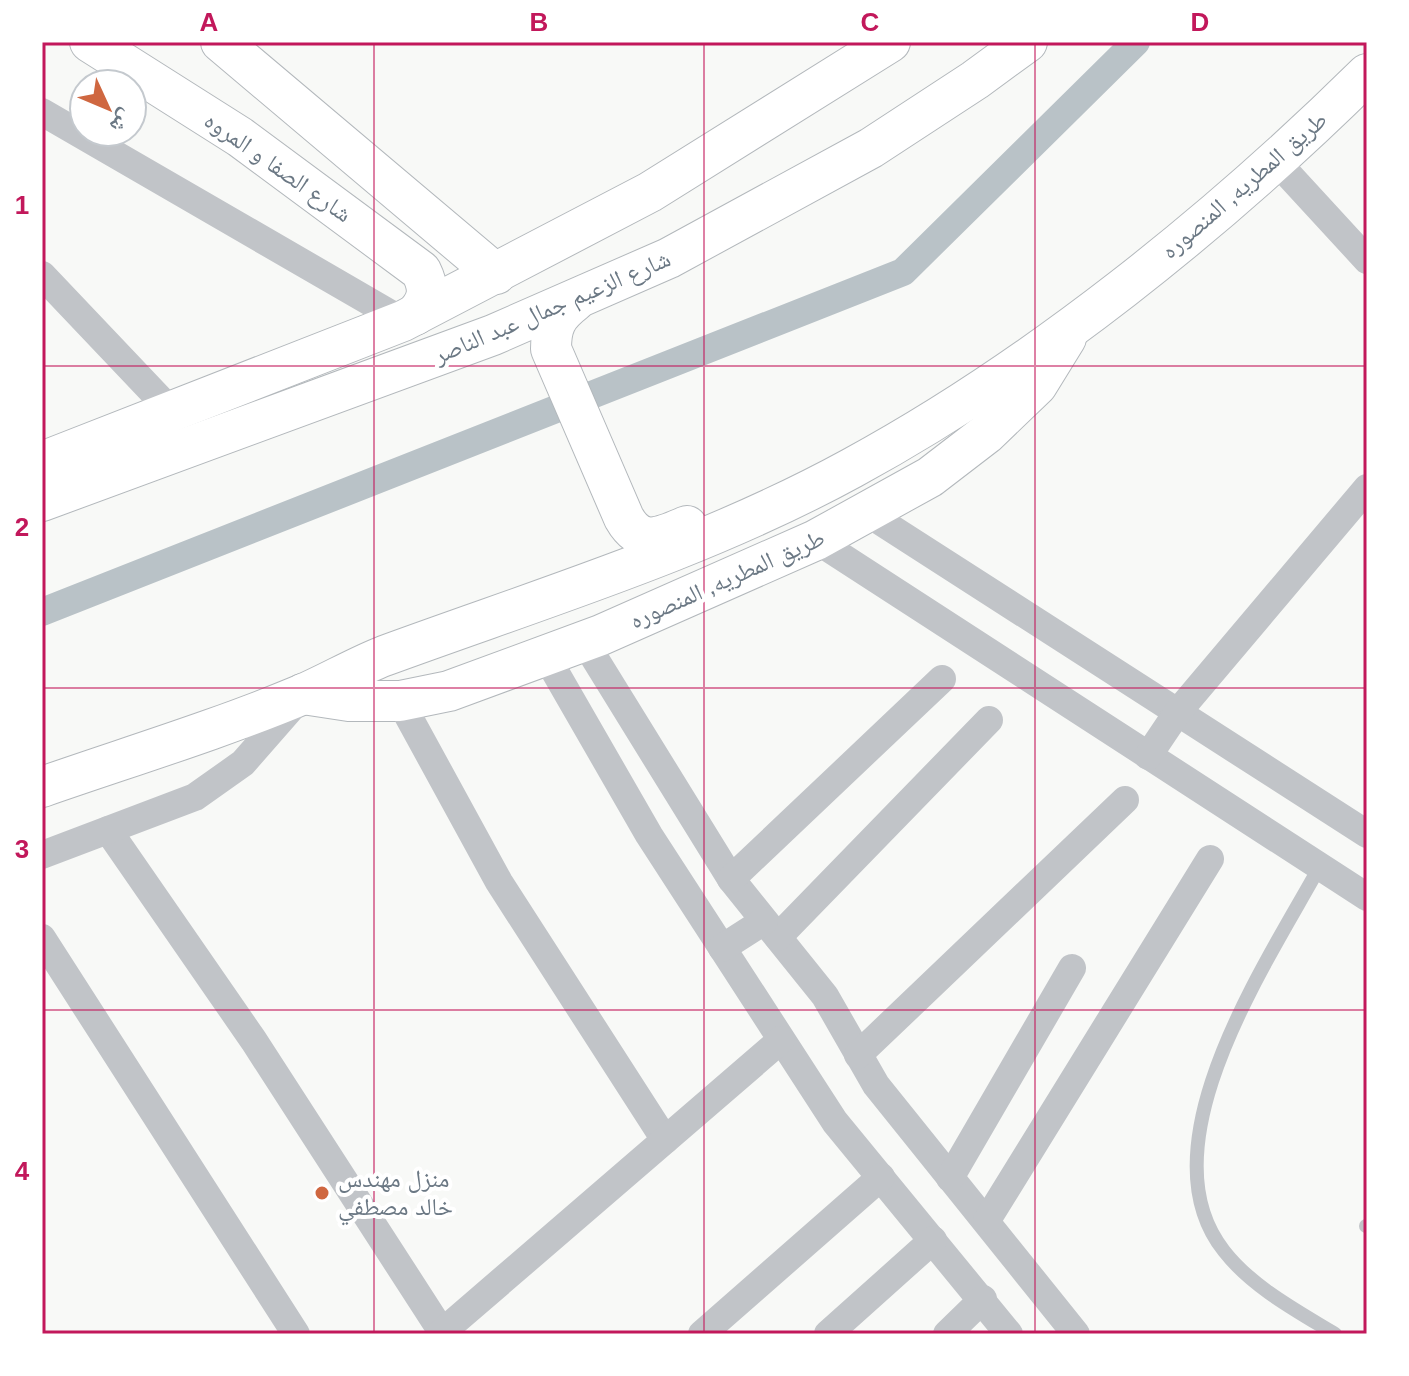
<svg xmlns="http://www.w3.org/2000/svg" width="1409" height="1376" font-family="Helvetica,'Noto Naskh Arabic',sans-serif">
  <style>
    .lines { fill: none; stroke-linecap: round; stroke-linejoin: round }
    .canal { stroke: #b9c2c7; stroke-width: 28 }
    .secondary-casing { stroke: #b3b8bc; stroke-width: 42 }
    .lane { stroke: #c1c4c8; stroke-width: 14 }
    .street { stroke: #c1c4c8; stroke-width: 28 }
    .secondary { stroke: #fff; stroke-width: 40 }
    .grid { fill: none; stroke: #c2185b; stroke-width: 2; stroke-opacity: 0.55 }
    .poi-dot { fill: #cf6740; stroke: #fff; stroke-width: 3 }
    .labels { text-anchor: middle; stroke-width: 8; stroke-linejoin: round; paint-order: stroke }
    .street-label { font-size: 24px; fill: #6b7884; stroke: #fff }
    .poi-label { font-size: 24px; fill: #6b7884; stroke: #fff; text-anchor: start }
    .neatline { fill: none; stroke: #c2185b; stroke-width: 3 }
    .grid-label { font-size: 26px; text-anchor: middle; font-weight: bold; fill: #c2185b }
  </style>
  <rect width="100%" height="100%" fill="#f8f9f7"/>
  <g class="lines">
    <polyline class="canal" points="42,612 903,272 1136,42"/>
    <g class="secondary-casing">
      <g id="secondary">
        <path d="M90,42l150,95 181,134c9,18 8,29 -6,44"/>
        <polyline points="221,42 496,274"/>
        <path d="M574,302c-18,14 -23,24 -23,47l73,169c17,30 37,19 63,8"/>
        <polyline points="42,462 403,321 650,192 890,42"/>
        <polyline points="42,501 493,335 669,258 871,148 975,80 1027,42"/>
        <polyline points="303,694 349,701 400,701 449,691 601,635 816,540 930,477 986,434 1037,385 1066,338"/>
        <path d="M42,787c86,-30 175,-57 259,-92 28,-12 55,-28 83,-39 158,-58 320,-107 468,-188 184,-100 366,-247 515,-394"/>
      </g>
    </g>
    <g class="lane">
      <path d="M1320,866c-52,95 -179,281 -96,385 28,36 73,60 111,83"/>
      <polyline points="1366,1226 1367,1226"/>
    </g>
    <g class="street">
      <polyline points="42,112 403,321"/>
      <polyline points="1276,161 1367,260"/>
      <polyline points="42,275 173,413"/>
      <polyline points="869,514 1367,834"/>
      <polyline points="816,540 1367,897"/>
      <polyline points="584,641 731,879 825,996 876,1085 1076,1334"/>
      <polyline points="546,656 649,835 835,1122 1009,1334"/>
      <polyline points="400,701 499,882 665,1140"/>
      <polyline points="1148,756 1177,713 1367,488"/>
      <polyline points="108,830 254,1041 442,1332"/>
      <polyline points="42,855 195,797 243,763 299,699"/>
      <polyline points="731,879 942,679"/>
      <polyline points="778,937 989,720"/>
      <polyline points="42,938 296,1334"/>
      <polyline points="722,948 764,921"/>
      <polyline points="858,1055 1125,800"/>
      <polyline points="950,1178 1072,968"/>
      <polyline points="987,1220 1210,859"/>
      <polyline points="440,1334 781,1040"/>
      <polyline points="702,1334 881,1177"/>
      <polyline points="828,1334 933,1240"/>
      <polyline points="947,1334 983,1299"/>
    </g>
    <use href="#secondary" class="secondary"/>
  </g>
  <path class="grid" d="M374,42v1292M704,42v1292M1035,42v1292M42,366h1325M42,688h1325M42,1010h1325"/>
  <circle class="poi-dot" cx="322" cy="1193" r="8"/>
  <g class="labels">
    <g class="street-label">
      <text transform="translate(278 167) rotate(35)" y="8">شارع الصفا و المروه</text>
      <text transform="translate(1244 185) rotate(-41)" y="8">طريق المطريه, المنصوره</text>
      <text transform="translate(552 307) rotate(-23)" y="8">شارع الزعيم جمال عبد الناصر</text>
      <text transform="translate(727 579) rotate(-24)" y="8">طريق المطريه, المنصوره</text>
    </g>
    <g class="poi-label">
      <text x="338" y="1187">منزل مهندس<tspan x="338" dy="28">خالد مصطفي</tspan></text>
    </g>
  </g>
  <rect width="1409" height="1376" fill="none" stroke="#ffffff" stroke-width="88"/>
  <g transform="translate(108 108) rotate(134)"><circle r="38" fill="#ffffff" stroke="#c4c9ce" stroke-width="2"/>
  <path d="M0-6L14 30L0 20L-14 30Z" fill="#cf6740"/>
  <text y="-12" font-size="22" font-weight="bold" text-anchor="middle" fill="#6b7884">ش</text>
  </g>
  <rect x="44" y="44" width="1321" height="1288" class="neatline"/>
  <g class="grid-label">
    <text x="209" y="31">A</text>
    <text x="539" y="31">B</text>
    <text x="870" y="31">C</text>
    <text x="1200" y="31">D</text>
    <text x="22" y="214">1</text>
    <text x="22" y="536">2</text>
    <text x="22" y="858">3</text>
    <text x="22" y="1180">4</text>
  </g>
</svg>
